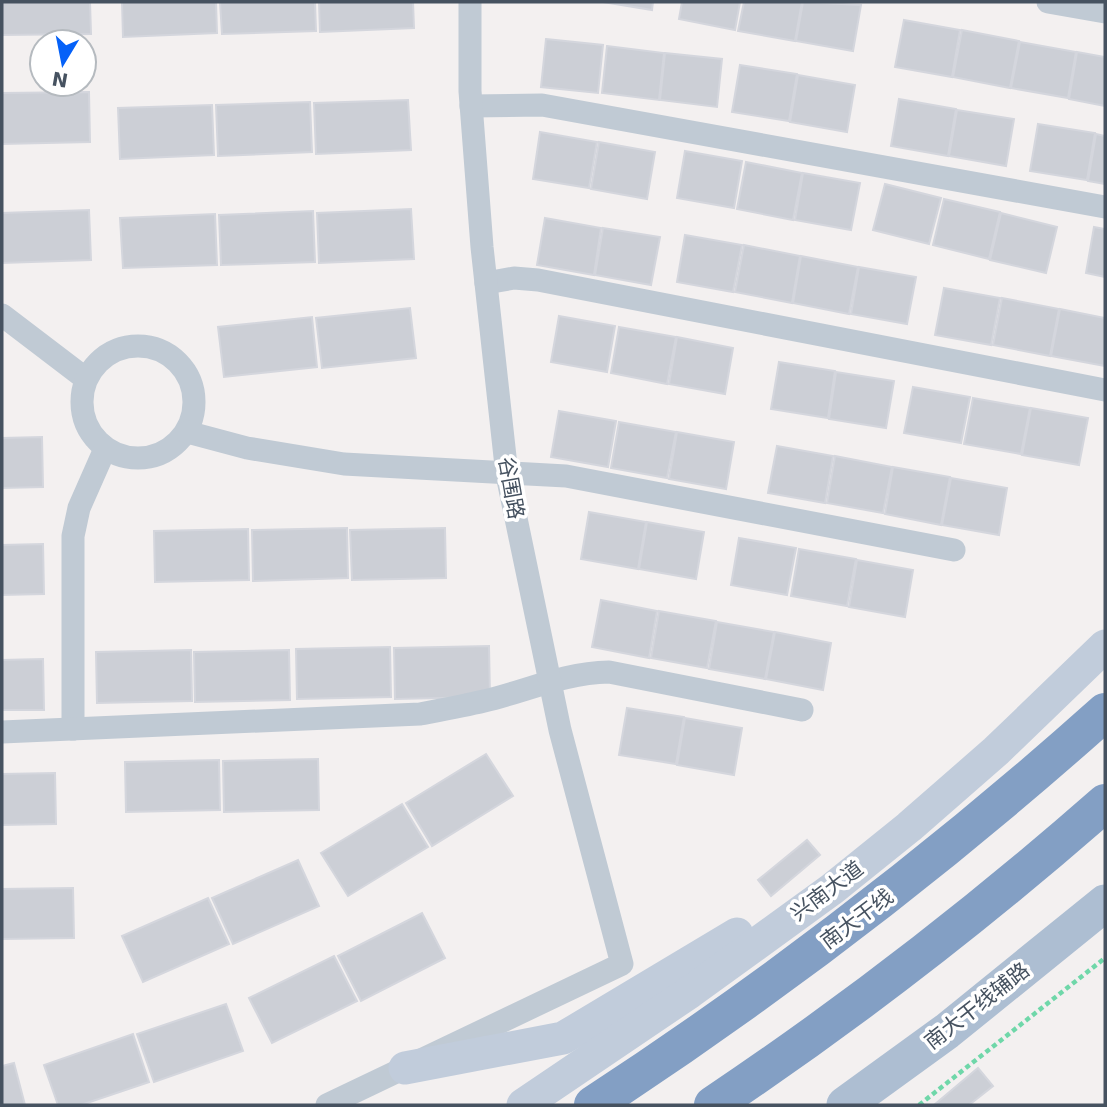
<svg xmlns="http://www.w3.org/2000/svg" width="1107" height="1107" font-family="'DejaVu Sans','Noto Sans SC',sans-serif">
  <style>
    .building { fill: #cccfd6; stroke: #d4d6dd; stroke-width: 2 }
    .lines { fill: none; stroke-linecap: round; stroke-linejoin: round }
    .path { stroke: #6fd7a9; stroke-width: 4.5; stroke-dasharray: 5 3.5; stroke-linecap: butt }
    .street { stroke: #c0cad4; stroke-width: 23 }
    .secondary { stroke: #c1ccdb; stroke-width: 33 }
    .primary { stroke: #adbed2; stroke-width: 37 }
    .highway { stroke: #839fc4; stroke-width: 38 }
    .labels { text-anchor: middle; stroke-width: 7; stroke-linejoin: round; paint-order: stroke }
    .street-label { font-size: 21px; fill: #465260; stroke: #fff }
  </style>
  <rect width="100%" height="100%" fill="#f3f0f0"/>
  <g class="building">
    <polygon points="2,2 90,2 91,34 2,35"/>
    <polygon points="122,2 216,2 217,33 123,37"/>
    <polygon points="220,2 315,2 316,31 222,34"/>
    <polygon points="319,2 413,2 414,28 320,32"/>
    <polygon points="603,2 653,2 652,10"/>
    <polygon points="682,2 740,2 735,30 679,19"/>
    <polygon points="744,2 802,2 795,41 738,31"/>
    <polygon points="803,2 861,5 853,51 796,41"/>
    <polygon points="904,20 960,30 952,77 895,67"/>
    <polygon points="962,30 1019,41 1010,88 953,77"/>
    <polygon points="546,39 603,45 598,93 541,87"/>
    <polygon points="1020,42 1076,52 1068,98 1011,88"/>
    <polygon points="607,46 664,53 659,100 602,93"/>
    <polygon points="1077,52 1105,57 1105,106 1069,99"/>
    <polygon points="665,53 722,59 717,107 660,100"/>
    <polygon points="740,65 797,74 789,121 732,112"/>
    <polygon points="798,75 855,85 847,132 790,122"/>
    <polygon points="89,92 90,142 2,144 2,93"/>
    <polygon points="899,99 956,109 948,156 891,146"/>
    <polygon points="408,100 411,150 316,154 314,103"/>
    <polygon points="310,102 312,152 218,156 216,105"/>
    <polygon points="212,105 214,155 120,159 118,108"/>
    <polygon points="957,110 1014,119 1006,166 949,156"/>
    <polygon points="1038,124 1095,133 1087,180 1030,171"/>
    <polygon points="540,132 597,142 589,188 533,179"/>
    <polygon points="1096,134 1105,136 1105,184 1088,181"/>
    <polygon points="599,142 655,152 647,199 591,189"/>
    <polygon points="685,151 742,161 734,208 677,198"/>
    <polygon points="746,162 802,173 793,220 737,209"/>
    <polygon points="803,173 860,183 851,230 795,220"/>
    <polygon points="885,184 941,198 929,244 873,230"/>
    <polygon points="944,199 1000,212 989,259 933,245"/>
    <polygon points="411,209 414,259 319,263 317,213"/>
    <polygon points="89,210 91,260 2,263 2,213"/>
    <polygon points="313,211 315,262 221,265 219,215"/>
    <polygon points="1001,213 1057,227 1046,273 990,260"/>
    <polygon points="215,214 217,265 123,268 120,218"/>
    <polygon points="545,218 601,228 594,275 537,265"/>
    <polygon points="1094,227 1105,229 1105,277 1086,273"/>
    <polygon points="603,228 660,237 651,285 595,275"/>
    <polygon points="685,235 742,245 733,292 677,282"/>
    <polygon points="744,245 800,256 792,303 735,292"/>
    <polygon points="801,256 858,267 849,314 793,303"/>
    <polygon points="859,267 916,277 907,324 851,314"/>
    <polygon points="944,288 1000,298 991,345 935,335"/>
    <polygon points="1002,298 1059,309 1050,356 993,345"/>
    <polygon points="410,308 416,358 322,368 316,318"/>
    <polygon points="1060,309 1105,318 1105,366 1051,356"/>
    <polygon points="559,316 615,326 607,372 551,362"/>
    <polygon points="312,317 317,367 224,377 218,327"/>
    <polygon points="619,327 676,337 667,384 611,373"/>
    <polygon points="677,337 733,348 725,394 669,384"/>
    <polygon points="779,362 835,371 828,418 771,409"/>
    <polygon points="836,372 894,381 886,428 829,419"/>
    <polygon points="913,387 970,397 961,443 904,433"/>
    <polygon points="973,398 1030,408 1021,454 964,444"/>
    <polygon points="1031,408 1088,418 1079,465 1022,455"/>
    <polygon points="559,411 616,421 608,467 551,457"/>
    <polygon points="619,422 676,432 667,478 611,468"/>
    <polygon points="677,432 734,442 726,489 669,479"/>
    <polygon points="42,437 43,487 2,488 2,438"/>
    <polygon points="777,446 833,456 825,503 768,493"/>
    <polygon points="835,456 892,467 883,513 827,503"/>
    <polygon points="893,467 950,477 941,525 885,514"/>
    <polygon points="951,478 1007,488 999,535 942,525"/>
    <polygon points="589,512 646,522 638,569 581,559"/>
    <polygon points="647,522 704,532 696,579 639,569"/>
    <polygon points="347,528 348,578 253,581 252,530"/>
    <polygon points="445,528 446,578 352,580 350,530"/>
    <polygon points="248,529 249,580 155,582 154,531"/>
    <polygon points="739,538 796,548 787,595 731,585"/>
    <polygon points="43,544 44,594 2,595 2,545"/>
    <polygon points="799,549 856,559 847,606 791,596"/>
    <polygon points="857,560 913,570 905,617 849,607"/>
    <polygon points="601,600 657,611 649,658 592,647"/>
    <polygon points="659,611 716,621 707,668 651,658"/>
    <polygon points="717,622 774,632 765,679 709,669"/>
    <polygon points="775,632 831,643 823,690 766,679"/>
    <polygon points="489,646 490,697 395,699 394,648"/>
    <polygon points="390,647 391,697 297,699 296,649"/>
    <polygon points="191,650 192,701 97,703 96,652"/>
    <polygon points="289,650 290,700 195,702 194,652"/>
    <polygon points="43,659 44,710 2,710 2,660"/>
    <polygon points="627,708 684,717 676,764 619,755"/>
    <polygon points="685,718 742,728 734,775 677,765"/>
    <polygon points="486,754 513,796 432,846 406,803"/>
    <polygon points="318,759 319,810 224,812 223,761"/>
    <polygon points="219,760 220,810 126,812 125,762"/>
    <polygon points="55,773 56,824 2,825 2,774"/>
    <polygon points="402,804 428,847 348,896 321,853"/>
    <polygon points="807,840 820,855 771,896 758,880"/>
    <polygon points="298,860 319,906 233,944 212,898"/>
    <polygon points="73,888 74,938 2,939 2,889"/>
    <polygon points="208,898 229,944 143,982 122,936"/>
    <polygon points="422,913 445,958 361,1001 338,956"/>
    <polygon points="334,956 357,1001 272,1043 249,998"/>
    <polygon points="226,1004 243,1051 154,1082 137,1034"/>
    <polygon points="133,1034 149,1082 81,1105 58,1105 44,1065"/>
    <polygon points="14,1063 25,1105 2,1105 2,1066"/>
    <polygon points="978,1068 993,1086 969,1105 934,1105"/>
  </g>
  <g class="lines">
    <polyline class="path" points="919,1105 1105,958"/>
    <g class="street">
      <polyline points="1048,2 1105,12"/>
      <polyline points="471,106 542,105 1105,207"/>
      <polyline points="486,283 514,278 538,280 1105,390"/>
      <polyline points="2,315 86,379"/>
      <circle cx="138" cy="402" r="56"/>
      <polyline points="187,432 247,448 344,464 566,476 954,550"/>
      <polyline points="73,729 73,536 79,508 105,449"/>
      <path d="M2,732l418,-18c21,-4 43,-8 64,-13 43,-10 79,-28 125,-29l193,38"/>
      <polyline points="327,1105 622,964 560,730 507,475 482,247 470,91 470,2"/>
    </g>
    <g class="secondary">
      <polyline points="405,1068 563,1038 737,934"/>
      <polyline points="523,1105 690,992 832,889 909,827 996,751 1105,646"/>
    </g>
    <polyline class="primary" points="845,1105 947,1031 1105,903"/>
    <g class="highway">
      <path d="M593,1105c182,-119 350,-248 512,-393"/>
      <path d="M713,1105c136,-91 269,-194 392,-302"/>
    </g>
  </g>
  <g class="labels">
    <g class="street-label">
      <text transform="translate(511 488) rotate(80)" y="7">谷围路</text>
      <text transform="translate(827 891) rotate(-37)" y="7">兴南大道</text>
      <text transform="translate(857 919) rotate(-37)" y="7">南大干线</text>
      <text transform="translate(977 1006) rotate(-38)" y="7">南大干线辅路</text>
    </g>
  </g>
  <rect width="1107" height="1107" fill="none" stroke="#465260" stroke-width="7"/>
  <g transform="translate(63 63) rotate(190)"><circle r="33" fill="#ffffff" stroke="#b5babf" stroke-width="2"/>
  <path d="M0-5L12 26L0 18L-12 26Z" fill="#0561f8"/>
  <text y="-10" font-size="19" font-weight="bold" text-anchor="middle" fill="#465260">N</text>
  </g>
</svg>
